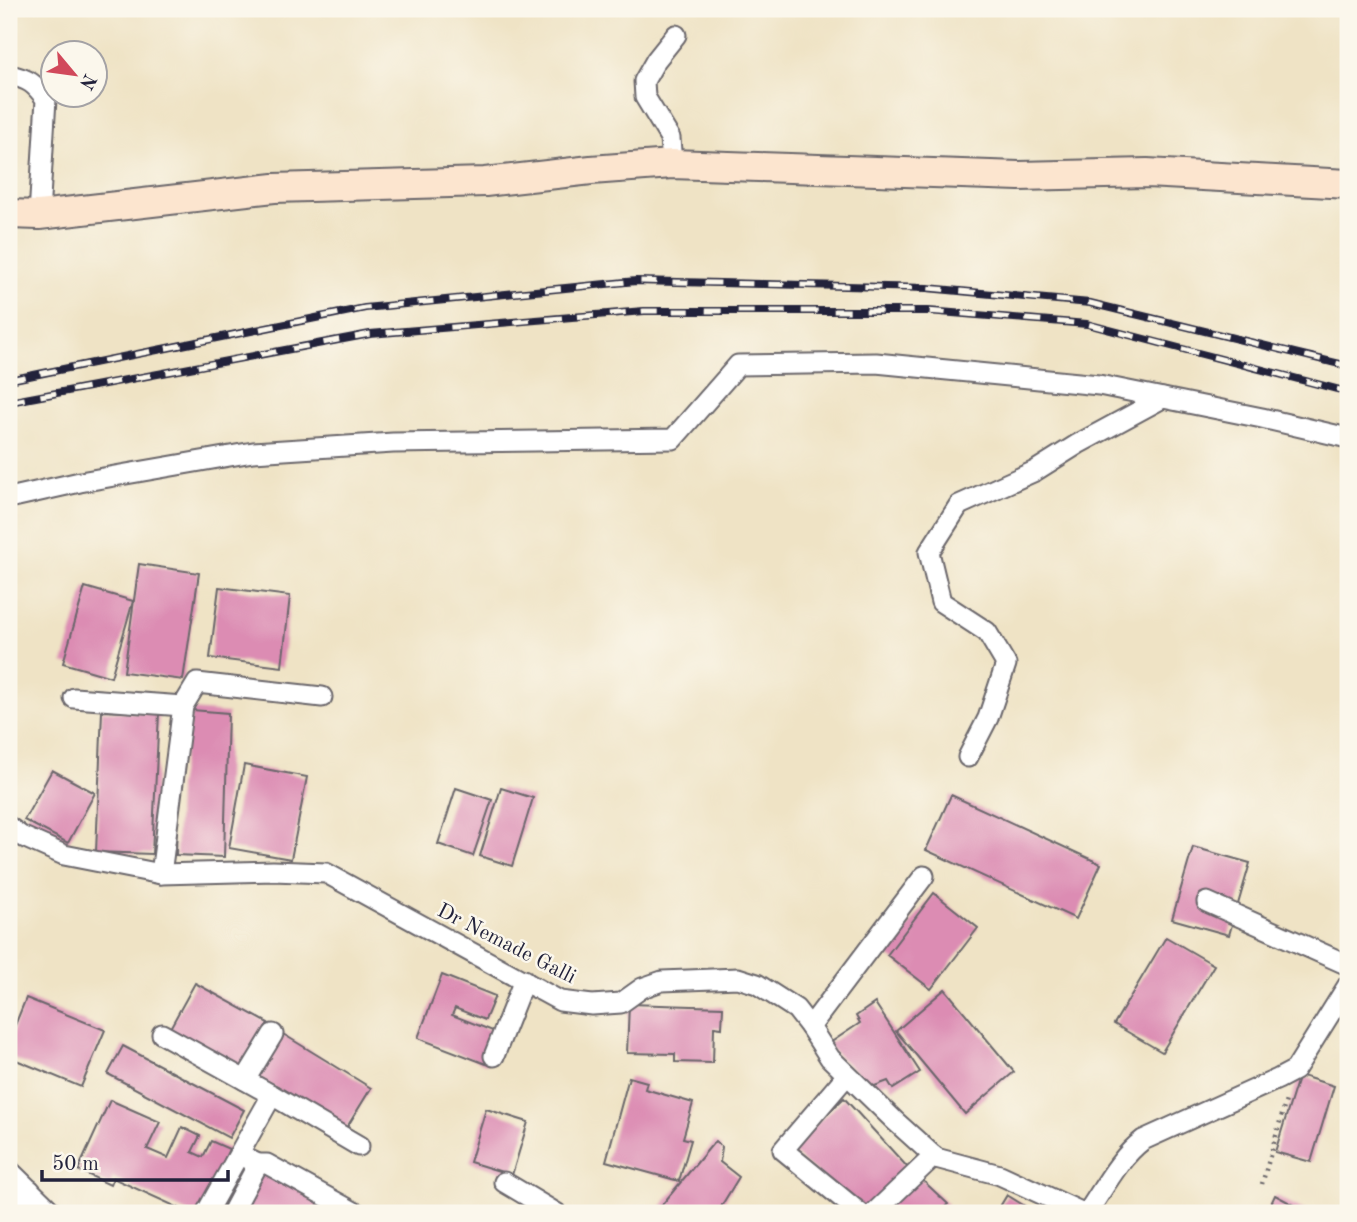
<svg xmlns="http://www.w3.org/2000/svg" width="1357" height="1222" font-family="'Old Standard TT',serif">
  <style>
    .building { fill: #dc8cb3 }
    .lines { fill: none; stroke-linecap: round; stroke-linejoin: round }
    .street-casing { stroke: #6a666b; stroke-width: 23 }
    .secondary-casing { stroke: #6a666b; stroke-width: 32 }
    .path { stroke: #6a666b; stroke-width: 4.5; stroke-dasharray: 2 5; stroke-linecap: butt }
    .street { stroke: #fff; stroke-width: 19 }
    .secondary { stroke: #fce5cf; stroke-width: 28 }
    .rail-casing { stroke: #22223b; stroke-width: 8 }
    .rail { stroke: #fbf7ec; stroke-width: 5; stroke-dasharray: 16; stroke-linecap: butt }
    .labels { text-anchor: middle; stroke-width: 5; stroke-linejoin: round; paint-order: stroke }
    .street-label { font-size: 21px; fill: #22223b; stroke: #fbf7ec }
  </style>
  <rect width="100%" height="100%" fill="#fbf7ec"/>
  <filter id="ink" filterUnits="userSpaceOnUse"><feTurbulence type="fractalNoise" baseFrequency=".0143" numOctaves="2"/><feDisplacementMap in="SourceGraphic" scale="14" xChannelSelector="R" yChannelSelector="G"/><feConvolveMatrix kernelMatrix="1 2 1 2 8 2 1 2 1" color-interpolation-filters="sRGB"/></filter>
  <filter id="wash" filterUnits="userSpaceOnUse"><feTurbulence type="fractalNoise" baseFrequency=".00686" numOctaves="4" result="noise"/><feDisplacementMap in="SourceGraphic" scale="28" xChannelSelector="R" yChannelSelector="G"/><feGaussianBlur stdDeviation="1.57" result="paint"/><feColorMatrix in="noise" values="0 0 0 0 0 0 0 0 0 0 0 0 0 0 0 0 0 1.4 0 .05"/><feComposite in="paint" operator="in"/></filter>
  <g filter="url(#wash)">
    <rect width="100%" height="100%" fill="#efe3c5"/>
    <g id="blocks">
      <g class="building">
        <polygon points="139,564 199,573 183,680 124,672"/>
        <polygon points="85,587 133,601 111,677 63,663"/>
        <polygon points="219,587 290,596 282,667 210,658"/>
        <polygon points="192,710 228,713 224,857 176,855 178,786"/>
        <polygon points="102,711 159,713 152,854 96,852"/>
        <polygon points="244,765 307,777 291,859 229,848"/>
        <polygon points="52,770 95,793 68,843 24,820"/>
        <polygon points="456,788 492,800 473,856 438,844"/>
        <polygon points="501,788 533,798 512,866 480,856"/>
        <polygon points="951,795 1101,864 1076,919 926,850"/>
        <polygon points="1193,847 1250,863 1229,935 1172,919"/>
        <polygon points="934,893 978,928 931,989 887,955"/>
        <polygon points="1166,937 1214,965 1162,1052 1114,1024"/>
        <polygon points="442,975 495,996 485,1020 455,1008 452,1015 498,1033 486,1064 418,1038"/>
        <polygon points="195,983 268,1023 243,1070 169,1030"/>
        <polygon points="945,989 1014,1072 965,1114 896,1031"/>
        <polygon points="26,998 105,1030 81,1087 9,1057 9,1040"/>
        <polygon points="875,1003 920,1072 893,1089 888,1081 872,1087 827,1045 860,1023 856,1016"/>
        <polygon points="629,1004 723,1007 722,1028 714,1027 713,1063 675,1062 675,1054 627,1053"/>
        <polygon points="283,1034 371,1088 344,1132 256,1077"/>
        <polygon points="123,1046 244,1110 229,1138 108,1074"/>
        <polygon points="1299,1075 1334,1086 1311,1162 1275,1152"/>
        <polygon points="629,1077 647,1082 645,1089 693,1103 683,1138 691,1140 679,1181 606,1161"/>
        <polygon points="844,1098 910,1170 864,1213 789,1150"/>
        <polygon points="110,1100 160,1122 147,1149 168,1158 182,1127 200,1136 192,1152 203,1157 211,1141 229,1149 200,1213 190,1213 113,1178 110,1185 78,1170"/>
        <polygon points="486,1109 528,1122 512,1175 470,1162"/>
        <polygon points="715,1141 722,1147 720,1162 739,1177 717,1213 675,1213 661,1206"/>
        <polygon points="260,1168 347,1213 246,1213 238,1209"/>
        <polygon points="917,1175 948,1204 942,1210 945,1213 881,1213"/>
        <polygon points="1007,1195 1036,1213 996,1213"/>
        <polygon points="1275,1195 1309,1213 1269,1213 1267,1212"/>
      </g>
    </g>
  </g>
  <g filter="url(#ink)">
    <use href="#blocks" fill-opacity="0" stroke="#6a666b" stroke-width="2"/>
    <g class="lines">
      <g class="street-casing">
        <g id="street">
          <path d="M9,75c20,4 25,8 37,24l-7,116"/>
          <polyline points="672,164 670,138 645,97 644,81 656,60 676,35"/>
          <polyline points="9,498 80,482 253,452 393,443 673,439 738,365 876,363 1099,385 1262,418 1348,438"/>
          <polyline points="74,698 183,706"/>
          <polyline points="968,757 988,718 1006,664 987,632 941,602 929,552 959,505 1035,471 1078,444 1163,398"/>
          <polyline points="9,827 21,836 64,855 161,874 273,871 326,873 560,1001 592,1005 621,1003 642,988 662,981 738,978 757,984 796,1009 810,1027 830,1058 895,1121 936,1158 1000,1175 1083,1213"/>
          <polyline points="161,874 183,706 197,683 322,697"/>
          <polyline points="1207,902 1348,965"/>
          <polyline points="810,1027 924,876"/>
          <polyline points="162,1034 272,1095 206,1213"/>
          <polyline points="494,1056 524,980"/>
          <polyline points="847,1075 783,1150 860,1213"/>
          <polyline points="245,1080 273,1034"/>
          <polyline points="272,1095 359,1146"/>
          <polyline points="239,1155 258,1164 267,1164 356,1213"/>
          <polyline points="9,1170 53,1213"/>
          <polyline points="504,1182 556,1213"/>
          <polyline points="17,1213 30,1190"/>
          <polyline points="236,1213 234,1209 258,1164"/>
          <polyline points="874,1213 934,1156"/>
          <path d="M1087,1213c17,-25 32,-55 56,-73l135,-61 17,-9 53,-85"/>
        </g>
      </g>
      <g class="secondary-casing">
        <polyline id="secondary" points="9,214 39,215 274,188 485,182 591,170 672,164 1019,176 1147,173 1348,184"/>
      </g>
      <polyline class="path" points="1262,1184 1287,1097"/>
      <use href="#street" class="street"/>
      <use href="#secondary" class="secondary"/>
      <g class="rail-casing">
        <g id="rail">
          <polyline points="9,380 365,308 636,281 927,288 1090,303 1348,366"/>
          <polyline points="9,402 370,334 644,311 928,311 1087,324 1348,392"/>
        </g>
      </g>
      <use href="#rail" class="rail"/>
    </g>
  </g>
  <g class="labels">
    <g class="street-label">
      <text transform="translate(507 943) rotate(27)" y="7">Dr Nemade Galli</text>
    </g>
  </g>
  <rect width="1357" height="1222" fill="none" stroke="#fbf7ec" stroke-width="35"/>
  <g transform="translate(74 74) rotate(119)"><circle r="33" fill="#fbf7ec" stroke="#a4a2a5" stroke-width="2"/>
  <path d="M0-5L12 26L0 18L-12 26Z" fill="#d1495b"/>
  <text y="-10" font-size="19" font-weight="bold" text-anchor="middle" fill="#22223b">N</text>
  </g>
  <path d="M42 1170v10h186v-10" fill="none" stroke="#22223b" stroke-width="3.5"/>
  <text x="52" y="1170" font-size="21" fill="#22223b" stroke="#fbf7ec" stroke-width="5" paint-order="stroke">50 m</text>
</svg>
